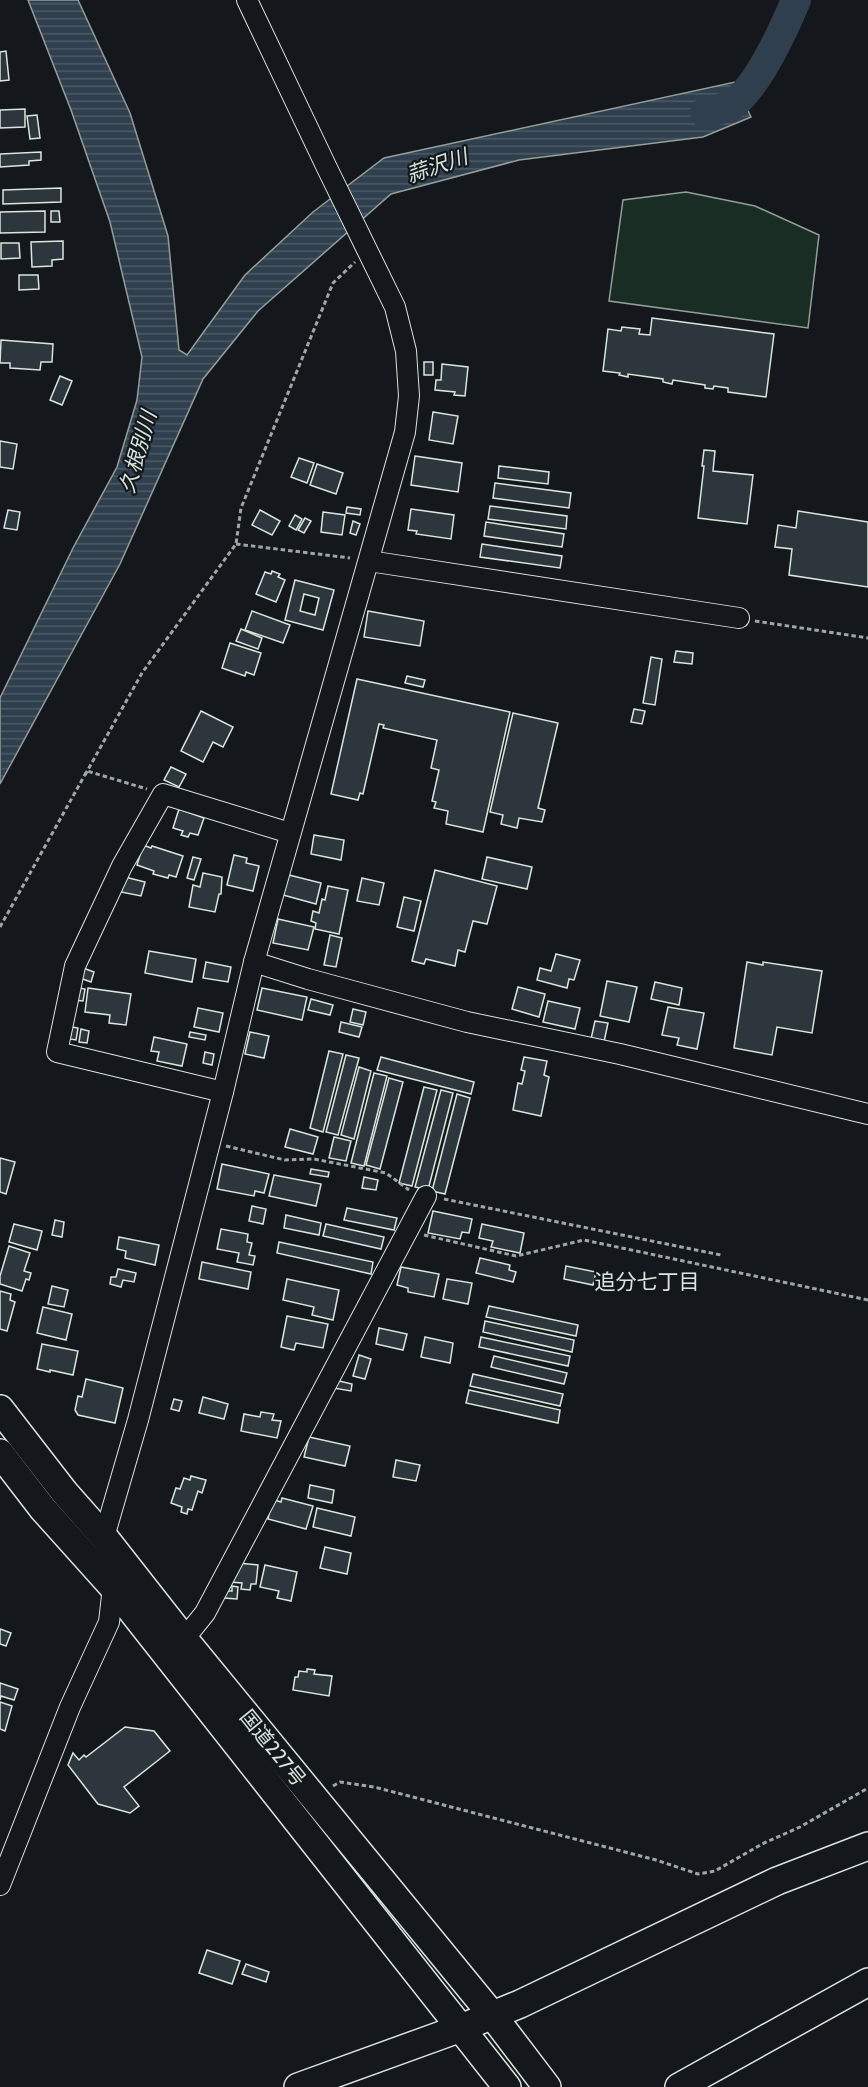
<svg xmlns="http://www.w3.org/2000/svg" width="868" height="2087" font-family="Cabin,'Noto Sans JP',sans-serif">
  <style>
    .pitch { fill: #1a2d24; stroke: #939e99; stroke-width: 1.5 }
    .water { fill: url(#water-rules); stroke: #939e99; stroke-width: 1.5 }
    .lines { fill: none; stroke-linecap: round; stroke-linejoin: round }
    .river { stroke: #2f3f4d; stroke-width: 30 }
    .building { fill: #2c363c; stroke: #d8e6dc; stroke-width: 1.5; fill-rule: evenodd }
    .minor-casing { stroke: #d8e6dc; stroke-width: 22 }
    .highway-casing { stroke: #d8e6dc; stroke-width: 30 }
    .path { stroke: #9da8a2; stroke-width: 3; stroke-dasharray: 4.5 3; stroke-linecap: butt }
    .minor { stroke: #14181c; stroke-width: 20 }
    .highway { stroke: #14181c; stroke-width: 27 }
    .labels { text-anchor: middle; stroke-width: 4.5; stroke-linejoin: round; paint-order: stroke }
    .street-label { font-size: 20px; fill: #d8e6dc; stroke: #14181c }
    .water-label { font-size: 21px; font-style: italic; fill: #d8e6dc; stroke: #14181c }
    .neighbourhood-label { font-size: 21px; fill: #d8e6dc; stroke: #14181c }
  </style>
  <defs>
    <pattern id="water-rules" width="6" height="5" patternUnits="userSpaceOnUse" patternTransform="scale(1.5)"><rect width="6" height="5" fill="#2f3f4d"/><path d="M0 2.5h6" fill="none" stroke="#4c5b66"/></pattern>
  </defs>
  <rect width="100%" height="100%" fill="#14181c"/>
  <polygon class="pitch" points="686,192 755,206 819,235 808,328 609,301 623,200"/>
  <polygon class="water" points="28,0 78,0 130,113 168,236 179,350 187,355 245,275 313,212 384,158 735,82 751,117 703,137 519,160 391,194 258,311 203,379 120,564 0,784 0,698 73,548 117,467 137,400 142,357 110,222 71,110"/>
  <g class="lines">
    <path class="river" d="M705,113c9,-3 24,-5 31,-11 25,-22 47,-71 60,-102"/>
  </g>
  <g class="building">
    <polygon points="6,51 9,80 0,81 0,52"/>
    <polygon points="25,109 25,127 0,128 0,110"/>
    <polygon points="37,115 40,138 30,139 27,116"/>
    <polygon points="41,152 41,160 29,161 29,165 0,167 0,154"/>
    <polygon points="61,188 61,202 3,204 3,190"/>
    <polygon points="45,211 45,232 0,233 0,212"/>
    <polygon points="51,211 59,211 60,222 51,222"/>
    <polygon points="63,241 63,259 52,260 52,266 32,267 31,242"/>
    <polygon points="1,243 19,243 20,258 1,259"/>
    <polygon points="19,275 38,275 39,289 19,290"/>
    <polygon points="652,318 774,334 766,397 728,392 728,388 714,386 713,389 705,388 705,385 673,380 672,384 663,382 663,379 628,374 628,377 619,375 620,373 603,371 608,329 621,331 622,327 640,329 639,334 650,335"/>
    <polygon points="1,340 53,344 52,362 41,362 40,370 10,368 10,363 0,363"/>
    <rect x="424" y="362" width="9" height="13"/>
    <polygon points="442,364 468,367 465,396 454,395 455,392 435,390 436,380 441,380"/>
    <polygon points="60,376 72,381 62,405 50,400"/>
    <polygon points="433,412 458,416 453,444 429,440"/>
    <polygon points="0,441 17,444 13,469 0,467"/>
    <polygon points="704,450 715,451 713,471 753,475 747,524 698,518 704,466 702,466"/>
    <polygon points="415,456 462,463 458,492 411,485"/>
    <polygon points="299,458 314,463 307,483 291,477"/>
    <polygon points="317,464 343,473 336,494 310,485"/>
    <polygon points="499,466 549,472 548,484 498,478"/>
    <polygon points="495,483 571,493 569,508 493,498"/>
    <polygon points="490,506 567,516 566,529 488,519"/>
    <polygon points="347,507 361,509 360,515 346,513"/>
    <polygon points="411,509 454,515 451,539 416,534 417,531 408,530"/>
    <polygon points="8,510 20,512 17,530 4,528"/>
    <polygon points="260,510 280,521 272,535 252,525"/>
    <polygon points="798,511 868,522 868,587 789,575 792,549 775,547 778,525 796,528"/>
    <polygon points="323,512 345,515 342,535 321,532"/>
    <polygon points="295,515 302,519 296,530 289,526"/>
    <polygon points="305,518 311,521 304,533 298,530"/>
    <polygon points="353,521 360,524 356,535 350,533"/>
    <polygon points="486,522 564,534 562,547 484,536"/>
    <polygon points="482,544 562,556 560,568 480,557"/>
    <polygon points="272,571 280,574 278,577 285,580 276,602 256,594 265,572 271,574"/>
    <path d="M295,580l39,10 -11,40 -38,-10zM304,594l15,4 -4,17 -15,-4z"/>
    <polygon points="252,611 290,625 283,643 245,630"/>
    <polygon points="368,611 424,621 420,646 364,637"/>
    <polygon points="241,629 262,638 258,649 236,641"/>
    <polygon points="230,643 261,653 254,675 246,672 245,676 222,668"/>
    <polygon points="676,651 693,653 692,664 674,662"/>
    <polygon points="651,657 662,659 655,705 643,703"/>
    <polygon points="407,676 425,680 423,687 405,683"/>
    <polygon points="357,679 510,712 483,832 446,824 448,811 434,808 436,802 432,801 439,770 431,768 437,740 383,728 384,725 379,724 363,794 360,793 358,800 331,794"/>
    <polygon points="634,709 645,711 642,724 631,722"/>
    <polygon points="201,711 233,727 223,747 213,742 203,762 181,751"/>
    <polygon points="513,713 558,723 538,808 545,810 542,822 519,818 517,828 501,824 503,815 490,812"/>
    <polygon points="171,767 186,774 179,787 164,780"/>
    <polygon points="179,809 204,818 198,835 190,833 188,837 181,835 183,831 173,828"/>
    <polygon points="314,835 344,840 341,860 311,854"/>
    <polygon points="143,845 151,848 152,846 183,856 176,877 169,875 168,878 153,874 154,871 137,865"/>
    <polygon points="234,855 247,858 246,863 259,866 253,891 227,885"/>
    <polygon points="193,857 201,859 194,880 187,878"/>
    <polygon points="487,857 532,867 527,889 482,879"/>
    <polygon points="435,870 497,886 487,924 473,921 465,952 458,950 455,966 426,959 424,964 412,961"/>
    <polygon points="203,873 222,877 221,894 219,894 215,912 189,907 193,885 200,887"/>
    <polygon points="289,875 321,883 316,904 283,895"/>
    <polygon points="125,877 145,882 141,896 121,892"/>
    <polygon points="362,878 384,883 379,905 357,901"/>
    <polygon points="328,886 348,890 339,934 315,929 316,923 311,921 313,911 319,913 322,899 325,900"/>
    <polygon points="404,897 421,901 414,931 397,927"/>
    <polygon points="278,919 314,927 308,950 273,943"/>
    <polygon points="330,935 342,938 336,967 324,965"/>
    <polygon points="149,951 196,959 192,982 145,973"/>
    <polygon points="556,954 580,960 574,980 569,979 567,988 537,980 540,968 551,971"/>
    <polygon points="206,962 231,967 228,982 203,978"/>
    <polygon points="747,962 763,965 763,962 822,971 812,1033 777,1027 772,1055 734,1048"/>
    <polygon points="83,968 94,972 91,982 80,978"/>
    <polygon points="607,981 637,987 629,1022 600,1016"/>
    <polygon points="655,982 682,988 679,1005 651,999"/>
    <polygon points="74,987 85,989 83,1001 73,1000"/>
    <polygon points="518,987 545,994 539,1017 512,1009"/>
    <polygon points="88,988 131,994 126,1025 109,1023 110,1015 85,1012"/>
    <polygon points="262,988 307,997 302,1020 257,1010"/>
    <polygon points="311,999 333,1005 330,1015 308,1010"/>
    <polygon points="548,1001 580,1008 575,1029 543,1022"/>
    <polygon points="668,1007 704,1013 697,1049 677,1045 679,1038 662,1035"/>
    <polygon points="198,1008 223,1013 219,1032 194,1027"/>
    <polygon points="353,1009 366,1012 363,1025 350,1022"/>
    <polygon points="595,1021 608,1023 604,1042 591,1039"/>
    <polygon points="341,1022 362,1027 359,1037 339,1032"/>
    <polygon points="72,1027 78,1028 76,1040 70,1039"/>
    <polygon points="81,1029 89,1031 87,1043 79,1042"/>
    <polygon points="190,1032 206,1035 205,1040 189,1037"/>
    <polygon points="250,1032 269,1036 264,1058 245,1054"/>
    <polygon points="154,1037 187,1044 182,1066 157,1061 159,1052 151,1051"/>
    <polygon points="329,1051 343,1054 323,1132 310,1128"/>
    <polygon points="205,1052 214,1054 212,1065 203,1063"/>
    <polygon points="346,1055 359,1058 338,1135 326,1132"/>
    <polygon points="381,1057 474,1082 471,1094 377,1070"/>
    <polygon points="524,1057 547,1061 544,1075 549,1077 541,1116 513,1110 518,1083 522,1084 525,1071 521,1070"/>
    <polygon points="359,1067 371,1071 354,1139 341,1135"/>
    <polygon points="374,1073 387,1076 364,1166 351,1163"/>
    <polygon points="389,1078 403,1082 380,1169 366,1165"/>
    <polygon points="424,1087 437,1090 412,1186 399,1183"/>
    <polygon points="441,1090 453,1093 428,1190 415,1187"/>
    <polygon points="457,1094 470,1098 445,1194 432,1191"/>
    <polygon points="290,1129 318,1137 313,1154 285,1147"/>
    <polygon points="334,1137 351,1141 346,1161 329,1158"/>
    <polygon points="0,1158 15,1162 6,1194 0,1192"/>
    <polygon points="222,1164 269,1174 264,1193 255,1191 254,1196 217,1189"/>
    <polygon points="311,1169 329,1172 328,1177 310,1174"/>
    <polygon points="274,1175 321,1184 316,1206 269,1196"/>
    <polygon points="364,1177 378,1180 376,1190 362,1188"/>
    <polygon points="252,1206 266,1209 263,1224 249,1221"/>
    <polygon points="347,1208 397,1218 394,1230 344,1220"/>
    <polygon points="433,1211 472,1219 469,1233 462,1232 460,1239 428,1233"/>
    <polygon points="286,1215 321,1223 319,1235 284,1228"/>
    <polygon points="55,1220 64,1222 62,1237 52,1235"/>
    <polygon points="14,1224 42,1231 37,1250 9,1242"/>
    <polygon points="326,1224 384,1237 381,1249 323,1236"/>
    <polygon points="482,1224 524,1233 520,1253 491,1247 493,1241 479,1238"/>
    <polygon points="221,1229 248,1234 247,1242 252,1243 249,1255 255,1256 253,1265 237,1262 239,1253 217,1249"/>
    <polygon points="119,1237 159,1245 155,1265 125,1258 126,1251 117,1249"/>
    <polygon points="279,1242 373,1262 371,1274 277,1253"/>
    <polygon points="9,1246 30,1253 24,1271 31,1273 29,1280 26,1279 22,1291 0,1284 0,1276"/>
    <polygon points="480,1258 510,1265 509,1270 516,1272 513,1282 476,1273"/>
    <polygon points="202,1262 251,1272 248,1289 199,1279"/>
    <polygon points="566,1266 596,1272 593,1285 564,1279"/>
    <polygon points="401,1267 439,1274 434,1297 408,1292 408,1288 397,1285"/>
    <polygon points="118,1269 136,1273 134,1282 123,1280 121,1287 110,1284 111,1277 116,1277"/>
    <polygon points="287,1279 339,1290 333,1320 312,1315 314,1307 283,1300"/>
    <polygon points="447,1279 472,1283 468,1304 443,1299"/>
    <polygon points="52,1286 68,1290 64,1307 48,1304"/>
    <polygon points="0,1291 11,1294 10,1300 15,1302 7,1331 0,1329"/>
    <polygon points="489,1306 578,1325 576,1336 486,1317"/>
    <polygon points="43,1307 72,1314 66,1340 37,1333"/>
    <polygon points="287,1316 328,1324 323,1348 296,1343 294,1350 281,1347"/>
    <polygon points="485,1321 574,1340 572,1352 483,1332"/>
    <polygon points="379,1328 407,1334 403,1350 376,1344"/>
    <polygon points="425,1337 453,1343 450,1363 421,1357"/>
    <polygon points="481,1337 570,1356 568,1366 479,1347"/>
    <polygon points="42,1344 78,1351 73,1375 50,1370 50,1372 37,1369"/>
    <polygon points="359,1355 371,1359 365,1379 353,1376"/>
    <polygon points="494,1356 567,1373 564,1384 491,1367"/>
    <polygon points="473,1374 563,1394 560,1406 470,1386"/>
    <polygon points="86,1379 123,1388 115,1423 78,1415 75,1410 78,1396 82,1397"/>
    <polygon points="335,1380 352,1384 351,1391 333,1388"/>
    <polygon points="469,1390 560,1410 558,1423 466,1403"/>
    <polygon points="203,1397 228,1404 224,1419 199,1413"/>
    <polygon points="174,1399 182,1401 179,1411 171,1409"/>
    <polygon points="261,1412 274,1414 272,1420 281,1421 277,1438 241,1431 244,1414 260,1417"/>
    <polygon points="309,1437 350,1446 345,1466 304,1457"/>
    <polygon points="396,1460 420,1465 416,1481 393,1477"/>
    <polygon points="191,1476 206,1480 202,1493 198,1491 192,1510 188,1509 187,1514 181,1512 182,1507 171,1503 176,1488 180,1489 184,1478 190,1480"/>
    <polygon points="310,1485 334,1490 332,1503 308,1498"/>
    <polygon points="282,1498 313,1506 306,1529 268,1519 269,1514 267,1513 271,1499 281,1502"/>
    <polygon points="317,1508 355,1517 351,1536 313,1527"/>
    <polygon points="325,1547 351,1553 347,1574 320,1568"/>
    <polygon points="238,1563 258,1565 256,1584 251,1584 250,1590 241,1589 242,1583 230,1582"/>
    <polygon points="265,1565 297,1572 291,1601 277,1598 279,1591 260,1587"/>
    <polygon points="232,1586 238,1587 237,1599 224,1598 225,1591 232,1591"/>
    <polygon points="0,1629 11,1633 6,1646 0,1644"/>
    <polygon points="307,1669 315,1670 314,1674 332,1676 329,1696 293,1690 295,1677 298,1677 299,1671 307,1672"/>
    <polygon points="0,1683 18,1689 14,1700 1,1696 0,1700"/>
    <polygon points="0,1702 12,1706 5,1731 0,1729"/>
    <polygon points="125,1727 154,1731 170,1751 124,1787 139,1806 130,1813 98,1804 68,1765 73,1753 79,1760 84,1755 86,1757"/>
    <polygon points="207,1950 240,1961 232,1984 199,1973"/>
    <polygon points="246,1964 269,1972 266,1982 242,1974"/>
  </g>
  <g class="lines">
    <g class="minor-casing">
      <g id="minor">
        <polyline points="369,561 739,618"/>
        <polyline points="254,962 308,979 467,1022 620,1054 868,1114"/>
        <polyline points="223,1092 57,1052 75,966 122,866 163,794 290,833"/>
        <polyline points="106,1547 104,1537 138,1420 223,1092 254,962 405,432 409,396 406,351 395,307 327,168 247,0"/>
        <polyline points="184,1639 205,1613 426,1196"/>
        <polyline points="0,1885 70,1707 109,1622 113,1587 111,1579"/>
      </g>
    </g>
    <g class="highway-casing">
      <g id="highway">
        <polyline points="0,1409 65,1493 104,1537 184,1639 493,2016 547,2087"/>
        <polyline points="0,1453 43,1509 113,1587 507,2087"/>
        <polyline points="298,2087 461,2028 520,2004 777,1881 868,1846"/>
        <polyline points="679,2087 868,1982"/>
      </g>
    </g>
    <g class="path">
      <polyline points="236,544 350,558"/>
      <polyline points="755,621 868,638"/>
      <polyline points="85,775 142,673 236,544 241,508 333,283 355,262"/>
      <polyline points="0,927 87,771 147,789"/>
      <polyline points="226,1146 285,1160 314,1159 386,1173 409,1190"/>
      <polyline points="444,1199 721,1255"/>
      <polyline points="424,1235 516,1256 584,1240 868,1300"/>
      <polyline points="333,1786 340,1782 374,1787 656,1860 698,1874 715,1871 762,1844 800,1827 868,1788"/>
    </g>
    <use href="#minor" class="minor"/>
    <use href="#highway" class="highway"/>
  </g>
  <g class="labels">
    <g class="street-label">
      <text transform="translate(273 1748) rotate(51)" y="7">国道227号</text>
    </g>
    <g class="water-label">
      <text transform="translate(437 166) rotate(-19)" y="7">蒜沢川</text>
      <text transform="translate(138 452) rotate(-74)" y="7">久根別川</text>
    </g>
    <g class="neighbourhood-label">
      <text x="647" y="1289">追分七丁目</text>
    </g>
  </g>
</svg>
